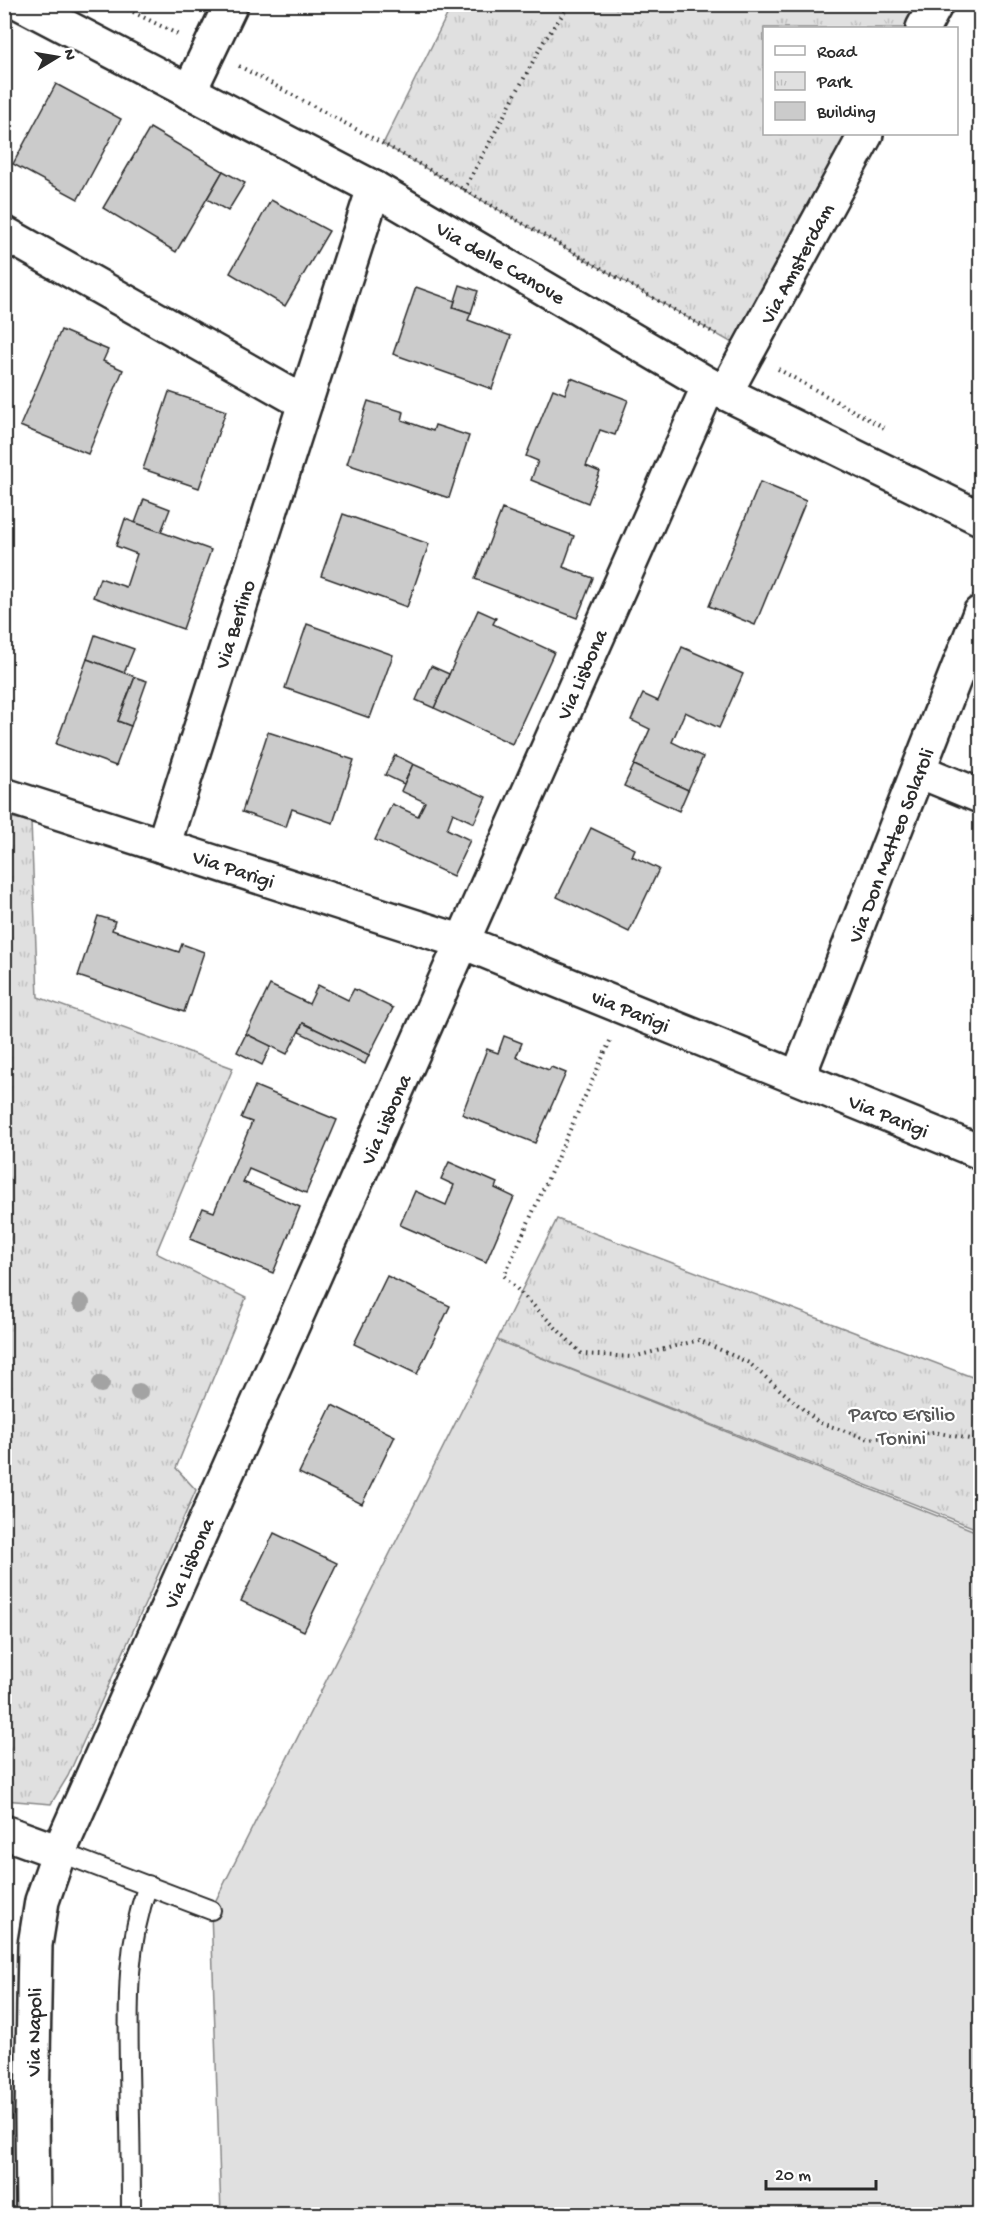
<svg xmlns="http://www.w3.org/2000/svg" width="985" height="2219" font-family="'Gochi Hand',sans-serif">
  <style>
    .grass { fill: #e0e0e0; stroke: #868686; stroke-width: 1.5 }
    .park { fill: url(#park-tufts); stroke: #868686; stroke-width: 1.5 }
    .building { fill: #cbcbcb; stroke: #2b2b2b; stroke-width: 1.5 }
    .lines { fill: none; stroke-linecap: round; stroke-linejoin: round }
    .service-casing { stroke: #2b2b2b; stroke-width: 22 }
    .minor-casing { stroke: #2b2b2b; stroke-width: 38 }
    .path { stroke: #2b2b2b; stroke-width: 4; stroke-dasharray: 1.5 4.5; stroke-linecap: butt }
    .service { stroke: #fff; stroke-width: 18 }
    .minor { stroke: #fff; stroke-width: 33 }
    .tree { fill: #a3a3a3 }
    .labels { text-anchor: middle; stroke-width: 4.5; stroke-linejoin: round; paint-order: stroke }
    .street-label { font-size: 21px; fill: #2b2b2b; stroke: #fff }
    .park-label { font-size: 21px; fill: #585858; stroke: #fff }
  </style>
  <defs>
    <pattern id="park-tufts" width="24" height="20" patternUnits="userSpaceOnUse" patternTransform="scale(1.5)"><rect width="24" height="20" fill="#e0e0e0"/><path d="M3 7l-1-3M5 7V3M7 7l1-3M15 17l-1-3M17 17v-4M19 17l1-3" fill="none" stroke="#c0c0c0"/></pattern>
  </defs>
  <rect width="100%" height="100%" fill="#fff"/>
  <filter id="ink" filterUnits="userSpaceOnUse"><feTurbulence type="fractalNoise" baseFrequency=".0167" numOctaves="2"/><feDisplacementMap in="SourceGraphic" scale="12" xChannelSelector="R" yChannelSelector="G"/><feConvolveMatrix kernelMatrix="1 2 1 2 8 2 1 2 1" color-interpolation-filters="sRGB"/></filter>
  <g filter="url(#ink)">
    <polygon class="grass" points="497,1340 980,1533 980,2214 221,2214 211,1910"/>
    <g class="park">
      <polygon points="452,5 936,5 923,28 764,28 764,134 866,134 748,352 383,144"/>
      <polygon points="5,816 31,822 38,997 233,1068 156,1253 246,1298 176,1468 196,1490 68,1776 51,1804 4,1800"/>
      <polygon points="557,1219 980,1380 980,1530 497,1340"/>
    </g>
    <g class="building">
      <polygon points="56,84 121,119 78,199 13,164"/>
      <polygon points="150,128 223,171 176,252 103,208"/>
      <polygon points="223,171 245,183 228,211 207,199"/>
      <polygon points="271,200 329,231 285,306 230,273"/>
      <polygon points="460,285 478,291 471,313 453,307"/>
      <polygon points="416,287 455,301 453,307 471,313 468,320 511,336 492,389 393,354"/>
      <polygon points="61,330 108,350 103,361 123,370 88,454 20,426"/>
      <polygon points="571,378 628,400 615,435 600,430 586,466 600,472 588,503 531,480 538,461 526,456 553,389 565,394"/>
      <polygon points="169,392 226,411 199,488 143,469"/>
      <polygon points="368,401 404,412 402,420 433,431 435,425 469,436 449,498 347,464"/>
      <polygon points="760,482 806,501 755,625 709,606"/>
      <polygon points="144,499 170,509 161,532 135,523"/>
      <polygon points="502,509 574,536 563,567 593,578 577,618 475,579"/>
      <polygon points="343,514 429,544 407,607 321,576"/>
      <polygon points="125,519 211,550 183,629 93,597 100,578 126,587 137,554 116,546"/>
      <polygon points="478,610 496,618 493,624 554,652 512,744 434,708"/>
      <polygon points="307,624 393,655 370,718 285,688"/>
      <polygon points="95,635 134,649 124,673 87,659"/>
      <polygon points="682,647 743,674 719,728 685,712 672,742 703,757 688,790 634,765 650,729 631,720 643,694 658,701"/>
      <polygon points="87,659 135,677 118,721 131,726 116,766 56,744"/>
      <polygon points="431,666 449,674 434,708 416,700"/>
      <polygon points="135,677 147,681 131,726 118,721"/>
      <polygon points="268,732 354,760 333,823 292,809 286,827 242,812"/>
      <polygon points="395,755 413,764 404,784 385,775"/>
      <polygon points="413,764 486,797 474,823 453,813 447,829 470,840 453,876 375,840 392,804 418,816 425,802 401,791"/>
      <polygon points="634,765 688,790 679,811 624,786"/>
      <polygon points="591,828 635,849 632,856 659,869 629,932 557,897"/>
      <polygon points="98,916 115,921 112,930 179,952 182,944 204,952 184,1012 78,976"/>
      <polygon points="270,985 309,1004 318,985 348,1000 354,989 393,1008 369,1055 303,1023 287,1054 246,1034"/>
      <polygon points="303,1023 369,1055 365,1064 299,1032"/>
      <polygon points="246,1034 271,1046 262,1065 237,1052"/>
      <polygon points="504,1036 522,1043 516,1057 549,1070 551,1067 566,1073 535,1143 462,1114 487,1049 498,1053"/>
      <polygon points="255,1086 337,1120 306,1193 249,1169 243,1182 300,1207 273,1273 190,1239 203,1208 214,1212 252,1122 241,1118"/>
      <polygon points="449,1162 497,1183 495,1188 514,1197 486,1262 400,1225 415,1191 446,1205 454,1185 441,1179"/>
      <polygon points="387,1276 450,1306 417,1374 354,1344"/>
      <polygon points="332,1405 395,1436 362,1504 299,1473"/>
      <polygon points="274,1533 337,1563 304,1631 241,1601"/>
    </g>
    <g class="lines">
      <g class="service-casing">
        <g id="service">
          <polyline points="59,1852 211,1910"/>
          <path d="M131,2214c0,-49 -1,-98 -2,-147 -1,-63 -3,-122 19,-182"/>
        </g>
      </g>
      <g class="minor-casing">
        <g id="minor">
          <polyline points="22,4 374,188 709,385 980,518"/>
          <polyline points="923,28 936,4"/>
          <polyline points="189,92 231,4"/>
          <polyline points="4,233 305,403"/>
          <polyline points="725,393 866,134"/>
          <polyline points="919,771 980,796"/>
          <polyline points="4,795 463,942 980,1152"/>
          <polyline points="163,846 374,188"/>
          <polyline points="798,1077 980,613"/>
          <polyline points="4,1832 59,1852"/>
          <polyline points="33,2214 32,2116 35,1945 42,1901 59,1852 709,385"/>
        </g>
      </g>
      <g class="path">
        <polyline points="117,4 179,35"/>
        <polyline points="239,66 391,148 716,334"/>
        <polyline points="464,190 544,41 570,4"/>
        <polyline points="778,369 886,429"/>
        <polyline points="610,1041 504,1276 582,1354 633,1357 699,1340 749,1363 818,1422 869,1439 934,1432 980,1441"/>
      </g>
      <use href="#service" class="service"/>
      <use href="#minor" class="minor"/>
    </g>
    <g class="tree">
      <circle cx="81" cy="1303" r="9"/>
      <circle cx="101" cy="1384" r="9"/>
      <circle cx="139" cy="1392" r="9"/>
    </g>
  </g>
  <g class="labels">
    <g class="street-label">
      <text transform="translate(501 262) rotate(30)" y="7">Via delle Canove</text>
      <text transform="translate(796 263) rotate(-62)" y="7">Via Amsterdam</text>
      <text transform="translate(234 624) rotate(-72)" y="7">Via Berlino</text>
      <text transform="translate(581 674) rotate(-66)" y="7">Via Lisbona</text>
      <text transform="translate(890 845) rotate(-69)" y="7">Via Don Matteo Solaroli</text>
      <text transform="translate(234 868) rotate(18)" y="7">Via Parigi</text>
      <text transform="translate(631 1010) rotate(22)" y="7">via Parigi</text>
      <text transform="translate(889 1115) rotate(22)" y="7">Via Parigi</text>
      <text transform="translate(385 1119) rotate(-66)" y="7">Via Lisbona</text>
      <text transform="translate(188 1563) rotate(-66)" y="7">Via Lisbona</text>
      <text transform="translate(33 2032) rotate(-89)" y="7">Via Napoli</text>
    </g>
    <g class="park-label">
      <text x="902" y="1420">Parco Ersilio<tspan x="902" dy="24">Tonini</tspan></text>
    </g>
  </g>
  <rect width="985" height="2219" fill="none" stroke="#fff" stroke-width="24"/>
  <rect x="12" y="12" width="961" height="2195" fill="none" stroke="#2b2b2b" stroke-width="2" filter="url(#ink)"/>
  <rect x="763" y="27" width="195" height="108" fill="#ffffff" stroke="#aaaaaa" stroke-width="1.5"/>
  <rect x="775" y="46" width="30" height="9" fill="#ffffff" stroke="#aaaaaa" stroke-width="1.5"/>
  <text x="817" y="57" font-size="18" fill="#2b2b2b">Road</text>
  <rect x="775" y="72" width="30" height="18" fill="url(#park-tufts)" stroke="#aaaaaa" stroke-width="1.5"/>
  <text x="817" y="87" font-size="18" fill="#2b2b2b">Park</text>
  <rect x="775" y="102" width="30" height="18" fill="#cbcbcb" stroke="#aaaaaa" stroke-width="1.5"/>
  <text x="817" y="117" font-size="18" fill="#2b2b2b">Building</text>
  <g transform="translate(57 57) rotate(79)" stroke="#ffffff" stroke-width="4.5" paint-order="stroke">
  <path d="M0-4.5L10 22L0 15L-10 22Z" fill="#2b2b2b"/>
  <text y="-9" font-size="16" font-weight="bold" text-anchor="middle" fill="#2b2b2b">N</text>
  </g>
  <path d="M766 2180v9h110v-9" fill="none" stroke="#2b2b2b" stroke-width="3"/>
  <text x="775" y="2180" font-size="18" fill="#2b2b2b" stroke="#ffffff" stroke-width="4.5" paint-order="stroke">20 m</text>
</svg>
